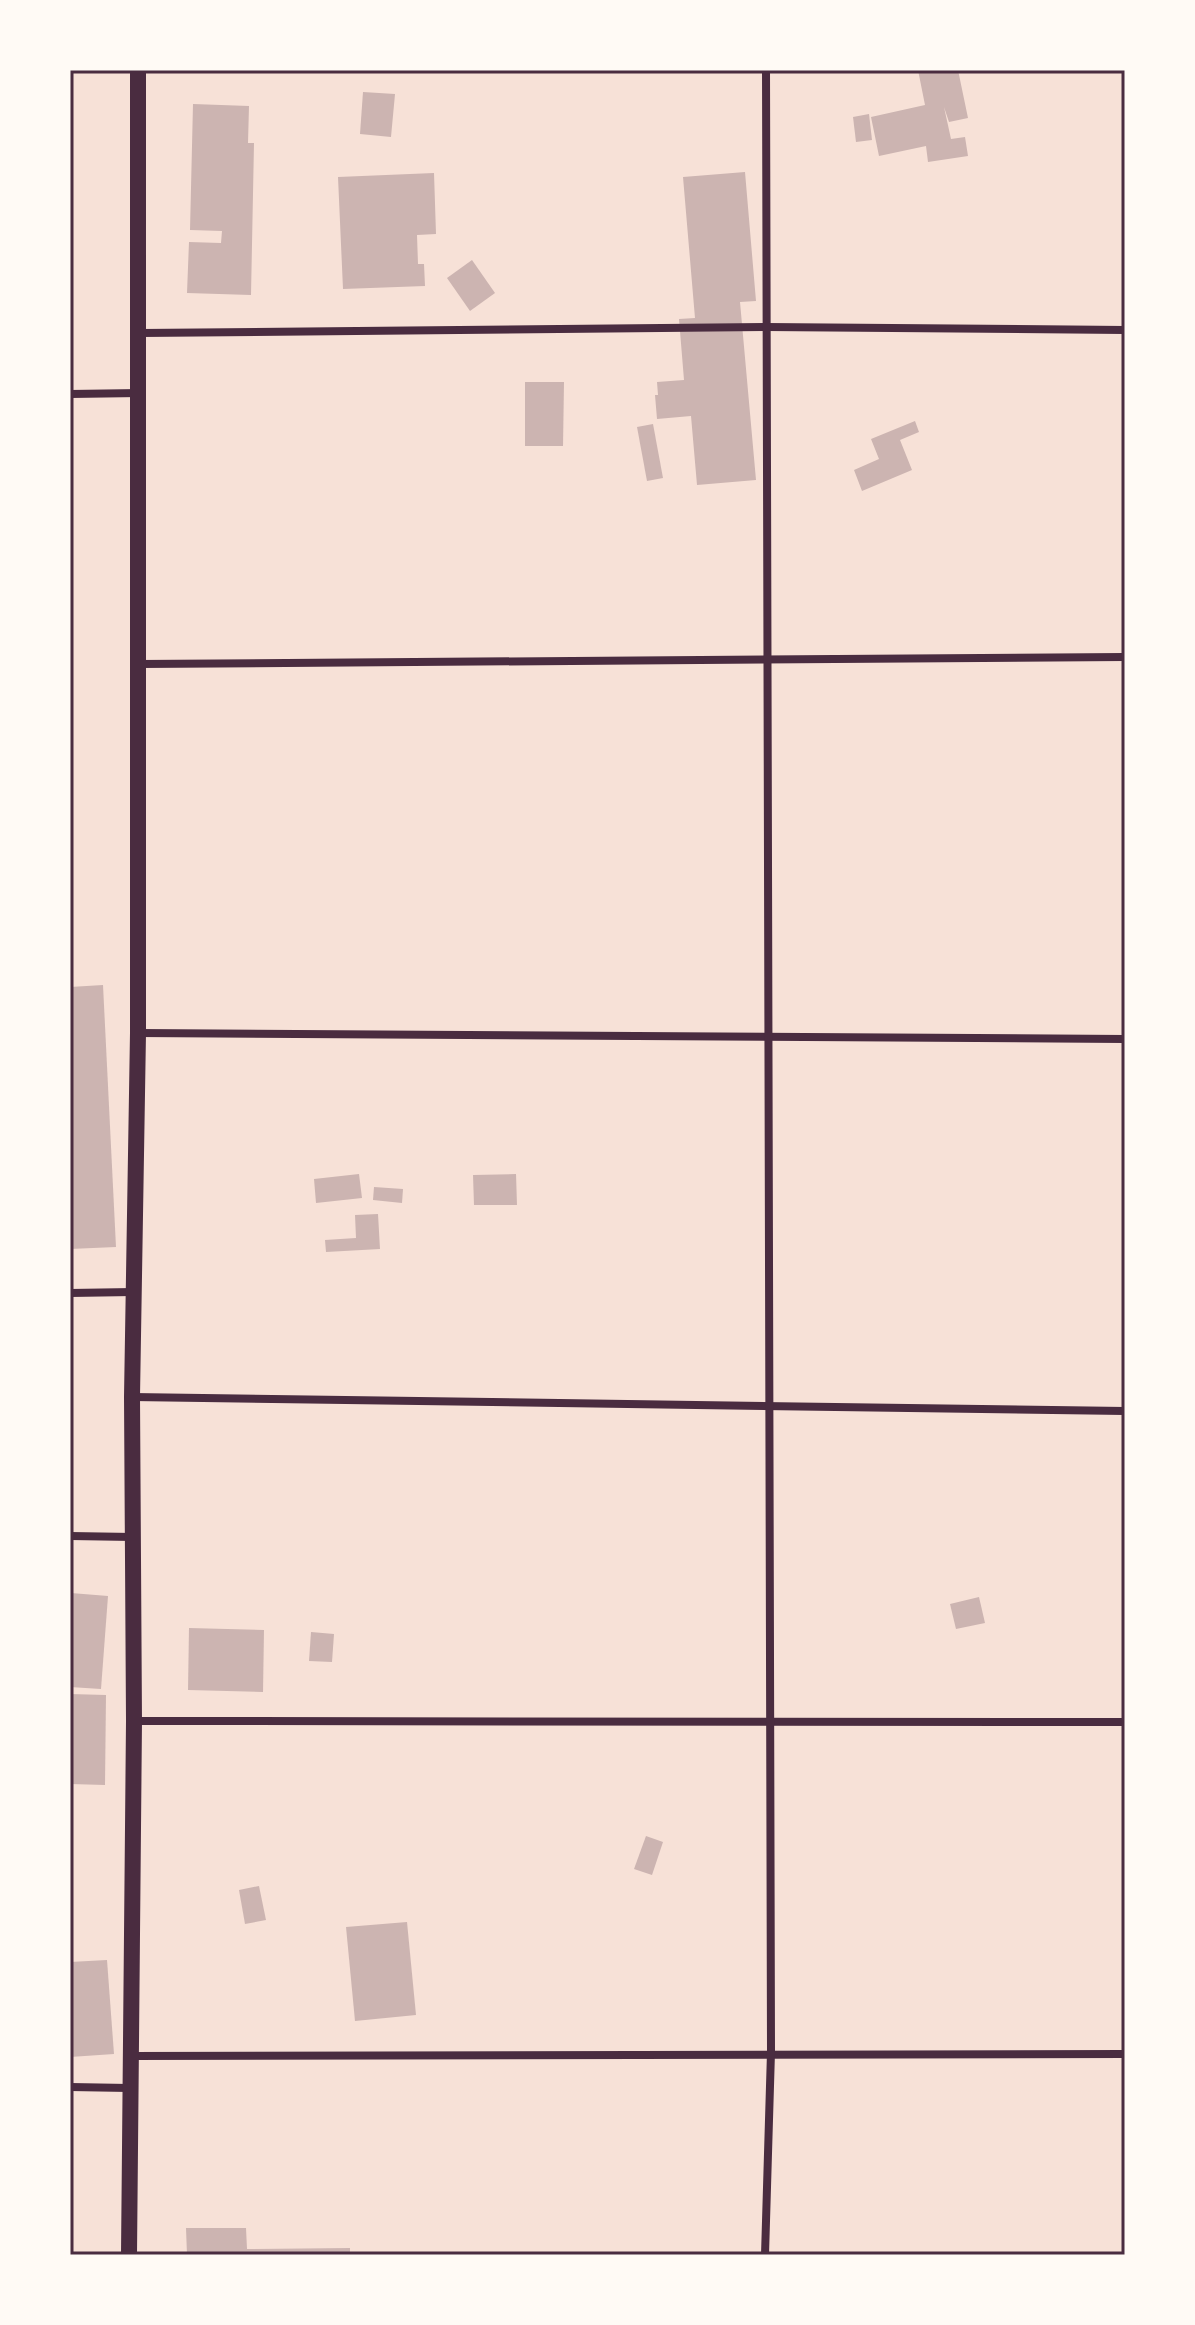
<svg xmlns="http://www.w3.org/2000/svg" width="1195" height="2325" font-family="'Source Sans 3',sans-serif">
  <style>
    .building { fill: #ccb4b1 }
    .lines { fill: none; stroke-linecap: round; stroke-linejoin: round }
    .minor { stroke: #4a2c40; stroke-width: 8 }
    .secondary { stroke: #4a2c40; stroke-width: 16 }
    .neatline { fill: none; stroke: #4a2c40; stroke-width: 3 }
  </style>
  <rect width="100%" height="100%" fill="#f7e1d7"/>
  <g class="building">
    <polygon points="918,70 958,70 968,118 949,122 944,107 951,139 965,137 968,156 928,162 926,146 879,156 871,117 925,105"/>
    <polygon points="363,92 395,94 391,137 360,134"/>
    <polygon points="193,104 249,106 248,143 254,143 251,295 187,293 189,242 221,243 222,231 190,230"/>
    <polygon points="869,114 872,140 856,142 853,117"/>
    <polygon points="745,172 756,301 740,302 756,480 697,485 691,416 657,419 655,395 658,395 657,382 684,380 679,319 695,318 683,177"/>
    <polygon points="434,173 436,234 417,235 418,264 424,264 425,286 343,289 338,177"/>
    <polygon points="472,260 495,293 470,311 447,278"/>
    <polygon points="525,382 564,382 563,446 525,446"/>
    <polygon points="915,421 919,432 900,440 912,470 862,491 854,470 879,459 871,439"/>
    <polygon points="653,424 663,478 647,481 637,427"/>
    <polygon points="103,985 116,1247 70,1249 70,987"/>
    <polygon points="359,1174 362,1198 316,1203 314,1179"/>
    <polygon points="516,1174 517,1205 474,1205 473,1175"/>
    <polygon points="374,1187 403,1189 402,1203 373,1200"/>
    <polygon points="378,1214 380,1249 326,1252 325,1240 356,1238 355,1215"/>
    <polygon points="71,1593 108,1596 101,1689 70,1687"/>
    <polygon points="979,1597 985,1623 956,1629 950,1604"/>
    <polygon points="189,1628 264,1630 263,1692 188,1690"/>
    <polygon points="311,1632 334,1634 332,1662 309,1661"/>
    <polygon points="70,1694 106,1695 105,1785 70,1784"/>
    <polygon points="646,1836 663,1842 652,1875 634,1869"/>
    <polygon points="259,1886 266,1920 245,1924 239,1890"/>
    <polygon points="407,1922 416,2015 355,2021 346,1927"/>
    <polygon points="107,1960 114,2054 70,2057 70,1962"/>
    <polygon points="186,2228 246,2228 247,2249 350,2248 350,2255 187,2255"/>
  </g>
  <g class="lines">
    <g class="minor">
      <polyline points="141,333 766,327 1125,330"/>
      <polyline points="70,394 140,393"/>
      <polyline points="139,664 1125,657"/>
      <polyline points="138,1033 1125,1039"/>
      <polyline points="70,1293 133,1292"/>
      <polyline points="132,1397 1125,1411"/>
      <polyline points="70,1536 133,1537"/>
      <polyline points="134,1721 1125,1722"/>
      <polyline points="130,2056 1125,2054"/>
      <polyline points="70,2087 129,2088"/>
      <polyline points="765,2255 771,2052 766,70"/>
    </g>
    <polyline class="secondary" points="129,2255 134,1721 132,1397 138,1033 138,70"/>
  </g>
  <rect width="1195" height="2325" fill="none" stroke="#fffaf5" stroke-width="144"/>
  <rect x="72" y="72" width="1051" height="2181" class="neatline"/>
</svg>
